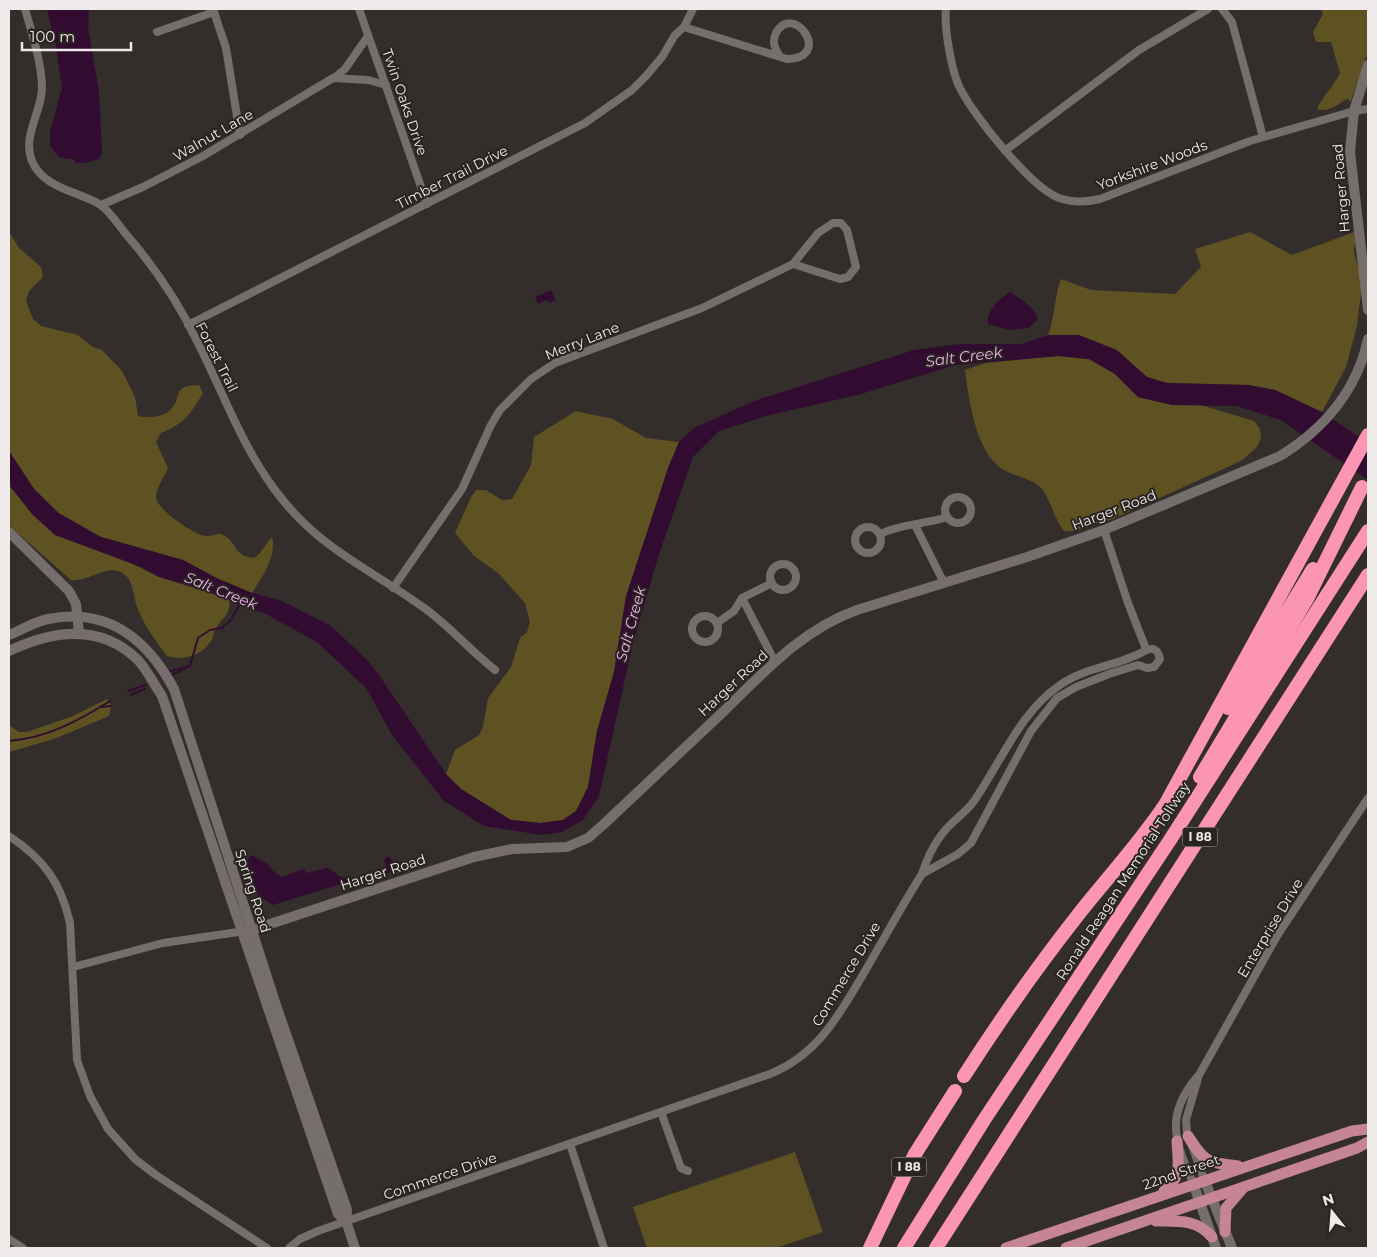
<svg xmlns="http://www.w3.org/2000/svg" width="1377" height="1257" font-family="Montserrat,sans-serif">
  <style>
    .green { fill: #5e5223 }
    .water { fill: #320c30 }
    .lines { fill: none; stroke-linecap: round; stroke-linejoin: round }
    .stream { stroke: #320c30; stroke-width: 2 }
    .street { stroke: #756e6c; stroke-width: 8 }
    .secondary { stroke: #756e6c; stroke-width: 10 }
    .primary { stroke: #c58597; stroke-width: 11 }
    .highway { stroke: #fb95b3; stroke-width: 14 }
    .labels { text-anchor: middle; stroke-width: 4; stroke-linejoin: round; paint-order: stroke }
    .shield { fill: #292322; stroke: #b4afae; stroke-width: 1 }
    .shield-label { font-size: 12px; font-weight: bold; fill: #efebea }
    .street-label { font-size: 14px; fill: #efebea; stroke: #292322 }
    .water-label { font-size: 15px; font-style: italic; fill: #f2afec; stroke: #292322 }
  </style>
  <rect width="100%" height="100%" fill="#332d2b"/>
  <g class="green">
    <path d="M1321,9h47v43l-18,51 -2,-5c-10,6 -19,15 -31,11 6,-13 17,-23 23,-36l-9,-31h-15l-3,-10 10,-18z"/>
    <path d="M1357,231l-3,20 8,33 -5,42 -11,41 -24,45 -47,-22 -26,-5 -82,-2 -20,-6 -68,-42h-31c7,-18 6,-37 13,-56l30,11 84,4 26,-27 -6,-18 55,-17 42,23z"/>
    <path d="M9,232l10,16 22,19 2,10 -14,14 -3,10 7,18 8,7 37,9 15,12 9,3 20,21 13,26 3,19c10,2 26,2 34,-8 10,-12 0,-23 27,-23l4,8c-14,23 -18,30 -42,40l-5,9 12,26c-3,8 -12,20 -12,29 0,12 38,38 50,39 7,1 12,-5 19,0 13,8 8,20 29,22 9,-6 11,-14 18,-21 5,19 -10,40 -20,56l-33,-14 -36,-19 -82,-23 -42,-24 -25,-24 -25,-38z"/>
    <path d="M1058,356l31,3 26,15 23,23 36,8h27l53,16 6,8 1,10 -5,9 -15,13 -128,58 -39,12h-10c-10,-12 -15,-36 -24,-44 -10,-9 -27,-11 -38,-18 -27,-19 -33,-69 -37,-99l21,-7z"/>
    <polygon points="576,411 613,419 646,438 679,442 668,468 619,639 614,672 597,731 588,787 576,811 563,820 540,823 511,820 461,789 446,774 455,750 479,735 483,727 488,698 511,667 520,638 527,632 530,622 525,603 498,573 474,556 455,533 471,497 476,490 486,490 502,500 512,499 531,465 534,437"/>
    <path d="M9,485l24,30 126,62 70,22c3,15 -8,20 -14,31 -2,3 -1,7 -4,11 -10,15 -27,20 -44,15 -13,-17 -24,-32 -31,-52 -2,-8 -3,-19 -8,-26 -4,-5 -9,-8 -16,-8 -14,1 -28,12 -41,10l-59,-52 -3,-5z"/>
    <polygon points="107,699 111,705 109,716 54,739 9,752 10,726 19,732 27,732 73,716"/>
    <polygon points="795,1152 823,1232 776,1248 647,1248 633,1207"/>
  </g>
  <g class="water">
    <polygon points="47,9 89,9 88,28 99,91 102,152 99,159 86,163 76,163 73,159 60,158 50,146 50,132 62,88 56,47"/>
    <polygon points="551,290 556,300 549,303 546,300 538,304 535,297"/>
    <path d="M1010,292c11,8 24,14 28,27l-9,9 -20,2 -21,-6c-1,-14 11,-25 22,-32z"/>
    <polygon points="1048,335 1079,335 1117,350 1147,377 1167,383 1249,385 1275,390 1322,412 1368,443 1368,480 1281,420 1237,406 1172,405 1138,397 1115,374 1089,359 1058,356 955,365 861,394 766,416 719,431 693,457 659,554 633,643 599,796 583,820 562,832 542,835 484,826 444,801 392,735 367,689 317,642 266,614 202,589 159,577 141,567 55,535 33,515 9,485 9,451 34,489 58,513 101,537 183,560 216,578 252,593 280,600 331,626 367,660 379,675 446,774 461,789 511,820 540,823 563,820 576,811 588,787 597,731 614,672 626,596 668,468 679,442 694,428 754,401 914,350 960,344 1022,344"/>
    <polygon points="251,855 267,863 273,871 282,877 304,869 306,873 328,868 341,877 354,880 273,905 258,895 247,862"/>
    <polygon points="388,856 395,864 403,864 405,868 403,870 386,873 384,871 386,865 384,860"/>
  </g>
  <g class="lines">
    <g class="stream">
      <polyline points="170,671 190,666 198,638 210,630 222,628 231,620 240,603"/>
      <polyline points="172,675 186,668"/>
      <polyline points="128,691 146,685"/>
      <polyline points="130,695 145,689"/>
      <polyline points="102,707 110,706"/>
      <path d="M9,741c38,-3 69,-20 101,-40"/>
    </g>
    <g class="street">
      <path d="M25,9c7,25 17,54 17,80 -1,24 -20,48 -10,72 11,27 45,30 67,43 9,5 19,20 26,29 29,33 55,72 74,112 24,48 43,101 76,145 44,60 95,78 152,120 24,18 44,41 68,60"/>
      <polyline points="213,9 226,48 240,135"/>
      <polyline points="359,9 427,204"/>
      <path d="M946,9c-2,19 5,57 12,75 12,28 75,107 104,115 13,4 25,3 38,0l150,-58 104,-30 14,-2"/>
      <polyline points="1222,9 1232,22 1263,137"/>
      <path d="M684,27l103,32c47,-1 6,-58 -11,-26 -4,8 -2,14 3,22"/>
      <polyline points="157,32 214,12"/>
      <polyline points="334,78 345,69 368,36"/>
      <polyline points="1006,150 1139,50 1208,9"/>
      <polyline points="101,205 143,187 203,156 333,78 368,80 386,85"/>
      <polyline points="188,325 585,123 632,90 646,76 662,57 675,35 684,27 693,9"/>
      <circle cx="958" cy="510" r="13"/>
      <polyline points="915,525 944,583"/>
      <circle cx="868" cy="540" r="13"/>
      <polyline points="1104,530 1128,603 1146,649"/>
      <path d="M880,534c23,-11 43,-9 67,-17"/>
      <circle cx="783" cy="577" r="13"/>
      <polyline points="393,588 462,489 491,425 500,410 531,379 555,363 702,308 793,264 818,233 833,223 841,223 847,230 856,267 848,277 840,279 793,264"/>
      <polyline points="742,598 775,662"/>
      <circle cx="705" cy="629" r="13"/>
      <polyline points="717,623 734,611 742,598 772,583"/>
      <path d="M9,836c35,23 52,47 61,87l7,137 13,36 18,33 28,31 20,15 111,73"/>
      <polyline points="73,967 163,943 245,931"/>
      <polyline points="661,1112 681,1168 688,1171"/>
      <polyline points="570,1144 604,1248"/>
      <polyline points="1204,1179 1187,1132 1186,1120 1199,1075 1277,936 1368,798"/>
      <path d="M1193,1183c-18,-42 -29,-68 5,-107"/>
      <polyline points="9,1239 23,1248"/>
      <path d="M289,1248l11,-9 18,-8 452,-157c50,-20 72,-64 98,-108 18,-31 35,-62 54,-92 6,-19 14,-35 28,-49 8,-8 18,-15 24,-24 27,-39 46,-89 86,-116 22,-16 50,-18 74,-29 10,-3 22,-16 26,3l-6,8 -7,1 -9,-3 -29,9 -33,13 -19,11 -26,33 -60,112 -13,11 -36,20"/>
    </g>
    <g class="secondary">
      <polyline points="1368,65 1354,111 1350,152 1368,310"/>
      <polyline points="9,532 69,591 76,604 79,633"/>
      <path d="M9,635c12,-5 25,-13 39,-16 60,-12 99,20 126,70l102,316 71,205 -1,11 9,27"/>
      <path d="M9,651c44,-21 91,-28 129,9 9,10 16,24 24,36l176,518 8,7"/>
      <path d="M252,930l222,-73 38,-8 55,-2 21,-9 16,-14c40,-38 80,-75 120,-113 40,-39 79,-82 133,-101l170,-53 77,-27 176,-74c44,-27 77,-66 88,-117"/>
      <polyline points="1204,1179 1232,1248"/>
      <polyline points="1193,1183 1216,1248"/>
    </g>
    <g class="primary">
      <path d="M1188,1136c16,26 20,27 50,30"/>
      <path d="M1164,1191c19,-15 14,-28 13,-50"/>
      <path d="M1156,1221c22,0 41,-2 56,16"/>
      <polyline points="1225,1232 1226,1208 1244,1187"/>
      <polyline points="1006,1248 1352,1131 1368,1129"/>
      <polyline points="1066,1248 1357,1148 1368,1142"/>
    </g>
    <g class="highway">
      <polyline points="1228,708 1313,569"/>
      <polyline points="1200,777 1307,599 1362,487"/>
      <path d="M964,1076c36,-56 73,-109 114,-161 29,-37 61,-71 87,-110l203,-370"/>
      <polyline points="870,1248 915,1154 955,1091"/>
      <polyline points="904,1248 984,1120 1170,840 1368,531"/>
      <polyline points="936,1248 1368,575"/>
    </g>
  </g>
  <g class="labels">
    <g class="shield">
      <rect x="1182.5" y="827.5" width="35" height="19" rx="4"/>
      <rect x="891.5" y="1157.5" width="35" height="19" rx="4"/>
    </g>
    <g class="shield-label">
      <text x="1200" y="841">I 88</text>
      <text x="909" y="1171">I 88</text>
    </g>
    <g class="street-label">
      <text transform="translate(405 102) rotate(71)" y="5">Twin Oaks Drive</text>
      <text transform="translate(213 135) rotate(-30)" y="5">Walnut Lane</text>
      <text transform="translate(1152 165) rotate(-21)" y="5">Yorkshire Woods</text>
      <text transform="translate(452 177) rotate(-27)" y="5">Timber Trail Drive</text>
      <text transform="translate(1341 188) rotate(-95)" y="5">Harger Road</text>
      <text transform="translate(582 341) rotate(-22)" y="5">Merry Lane</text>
      <text transform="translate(217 357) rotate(63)" y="5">Forest Trail</text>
      <text transform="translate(1114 510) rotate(-21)" y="5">Harger Road</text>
      <text transform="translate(733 683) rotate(-43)" y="5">Harger Road</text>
      <text transform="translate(383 872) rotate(-18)" y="5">Harger Road</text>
      <text transform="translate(1123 881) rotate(-57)" y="5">Ronald Reagan Memorial Tollway</text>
      <text transform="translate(253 891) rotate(72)" y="5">Spring Road</text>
      <text transform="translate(1270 928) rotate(-59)" y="5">Enterprise Drive</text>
      <text transform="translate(846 974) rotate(-59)" y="5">Commerce Drive</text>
      <text transform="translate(1181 1172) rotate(-19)" y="5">22nd Street</text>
      <text transform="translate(440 1176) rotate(-19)" y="5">Commerce Drive</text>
    </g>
    <g class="water-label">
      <text transform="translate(964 357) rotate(-7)" y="5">Salt Creek</text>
      <text transform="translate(221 591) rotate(22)" y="5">Salt Creek</text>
      <text transform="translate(631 624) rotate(-75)" y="5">Salt Creek</text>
    </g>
  </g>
  <rect width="1377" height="1257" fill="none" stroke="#efebea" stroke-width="20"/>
  <g transform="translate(1332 1212) rotate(343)" stroke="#292322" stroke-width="4" paint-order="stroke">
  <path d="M0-4L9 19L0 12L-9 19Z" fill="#efebea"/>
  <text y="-8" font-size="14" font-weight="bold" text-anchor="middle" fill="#efebea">N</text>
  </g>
  <path d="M22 42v8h109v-8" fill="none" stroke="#efebea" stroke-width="2.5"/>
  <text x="30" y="42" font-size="15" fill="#efebea" stroke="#292322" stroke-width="4" paint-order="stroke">100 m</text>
</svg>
